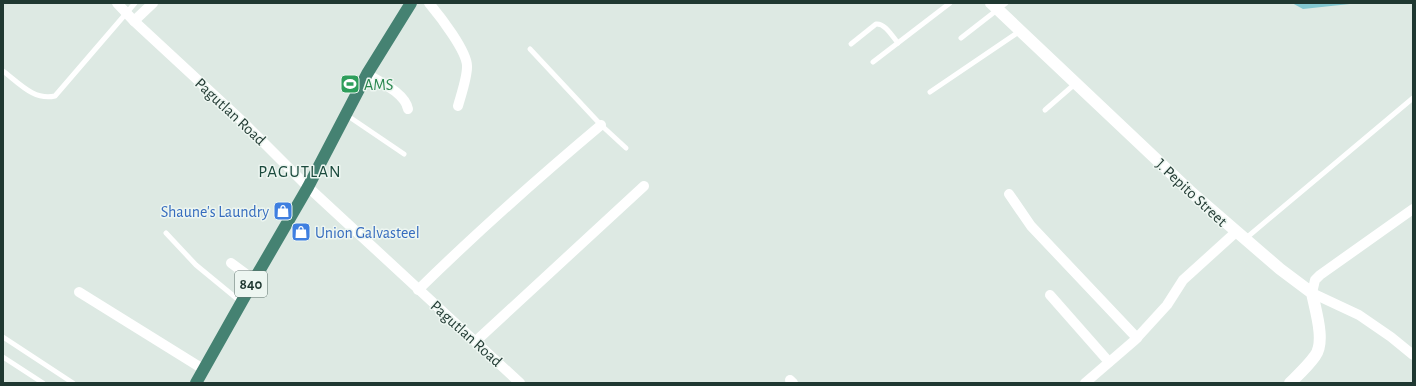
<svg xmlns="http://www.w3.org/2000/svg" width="1416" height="386" font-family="'Alegreya Sans',sans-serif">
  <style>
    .water { fill: #83c7d0 }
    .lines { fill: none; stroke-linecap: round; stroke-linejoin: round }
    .service { stroke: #fff; stroke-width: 5 }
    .minor { stroke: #fff; stroke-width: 10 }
    .tertiary { stroke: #fff; stroke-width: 12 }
    .trunk { stroke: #458272; stroke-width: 12 }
    .labels { text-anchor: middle; stroke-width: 3; stroke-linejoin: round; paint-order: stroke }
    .shield { fill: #edf6f1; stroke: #5d716b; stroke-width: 1 }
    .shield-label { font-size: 15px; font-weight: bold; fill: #1f3831 }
    .leisure-label { font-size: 16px; fill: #27864d; stroke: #edf6f1; text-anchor: start }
    .street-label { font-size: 16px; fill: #1f3831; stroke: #edf6f1 }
    .shop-label { font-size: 16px; fill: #366cbe; stroke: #edf6f1; text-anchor: end }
    .neighbourhood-label { font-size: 17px; letter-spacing: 1px; fill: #1b4a3d; stroke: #edf6f1 }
  </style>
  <rect width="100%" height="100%" fill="#dde9e3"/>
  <polygon class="water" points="1292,3 1359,3 1303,9"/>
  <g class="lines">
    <g class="service">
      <polyline points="961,38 1006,3"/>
      <path d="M851,44l25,-20c9,-1 16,12 22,19"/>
      <polyline points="530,49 601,125 626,148"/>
      <polyline points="873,62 950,3"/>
      <path d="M3,71c16,12 31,30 52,25l80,-93"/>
      <polyline points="930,92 1020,31"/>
      <polyline points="1045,110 1076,83"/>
      <polyline points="345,114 404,154"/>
      <polyline points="166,233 196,265 241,302"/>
      <polyline points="1245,239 1413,98"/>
      <polyline points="3,337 73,383"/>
      <polyline points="3,357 43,383"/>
    </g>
    <g class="minor">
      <polyline points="117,3 134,21 242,121 308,187 520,383"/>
      <path d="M429,3c10,12 39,49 38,64 0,11 -6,28 -9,39"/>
      <polyline points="134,21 153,3"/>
      <path d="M367,74c13,8 38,19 41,35"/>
      <polyline points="1009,194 1031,226 1137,338"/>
      <polyline points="1413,209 1320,275 1315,280 1312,293 1359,315 1391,337 1413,355"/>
      <polyline points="231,263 254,280"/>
      <path d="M418,290c59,-58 120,-112 183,-165"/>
      <polyline points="79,292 203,369"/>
      <polyline points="1050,295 1109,362"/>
      <polyline points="476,341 644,186"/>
      <polyline points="790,380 793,383"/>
      <polyline points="1085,383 1135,340 1167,305 1183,280 1236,232"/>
    </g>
    <path class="tertiary" d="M991,3l201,190 88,76 32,24c3,16 14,49 3,63 -7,10 -17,19 -25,27"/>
    <polyline class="trunk" points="196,383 254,280 308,187 367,74 411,3"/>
  </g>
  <defs>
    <g id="stadium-square" transform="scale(1)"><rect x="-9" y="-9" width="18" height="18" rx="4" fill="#2e9e5b" stroke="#edf6f1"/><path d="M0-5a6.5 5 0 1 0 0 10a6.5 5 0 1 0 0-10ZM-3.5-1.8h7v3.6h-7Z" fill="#fff"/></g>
    <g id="shop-square" transform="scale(1)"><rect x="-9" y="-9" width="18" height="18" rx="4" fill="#3f7fe0" stroke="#edf6f1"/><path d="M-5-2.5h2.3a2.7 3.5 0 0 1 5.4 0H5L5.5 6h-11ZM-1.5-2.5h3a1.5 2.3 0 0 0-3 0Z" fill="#fff"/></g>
  </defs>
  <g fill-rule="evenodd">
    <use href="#stadium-square" x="350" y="84"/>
    <use href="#shop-square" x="283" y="211"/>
    <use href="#shop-square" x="301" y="232"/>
  </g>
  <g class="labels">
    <rect class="shield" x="235" y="271" width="32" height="26" rx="3"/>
    <g class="shield-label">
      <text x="251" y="289">840</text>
    </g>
    <g class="leisure-label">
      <text x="364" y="90">AMS</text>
    </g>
    <g class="street-label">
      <text transform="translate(231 111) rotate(43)" y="6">Pagutlan Road</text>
      <text transform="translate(1192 192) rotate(43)" y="6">J. Pepito Street</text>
      <text transform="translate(467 333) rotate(42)" y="6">Pagutlan Road</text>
    </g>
    <g class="shop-label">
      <text x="269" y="217">Shaune's Laundry</text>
      <text x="315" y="238" text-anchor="start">Union Galvasteel</text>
    </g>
    <g class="neighbourhood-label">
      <text x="300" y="177">PAGUTLAN</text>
    </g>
  </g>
  <rect width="1416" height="386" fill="none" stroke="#1f3831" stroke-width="8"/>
</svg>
